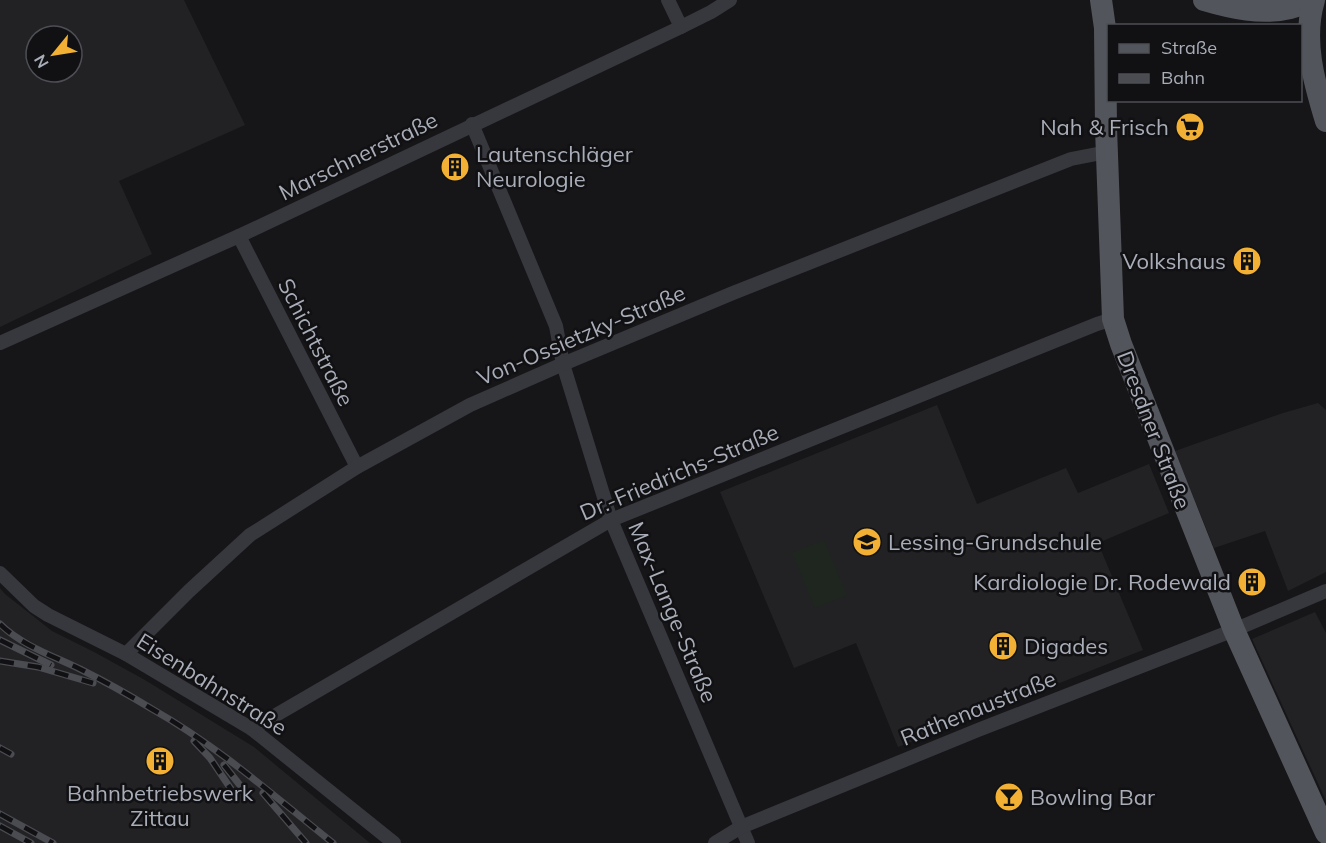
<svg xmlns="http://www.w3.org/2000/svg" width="1326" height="843" font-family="Mulish,sans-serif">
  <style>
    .built { fill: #222225; fill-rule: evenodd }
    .green { fill: #1e261f }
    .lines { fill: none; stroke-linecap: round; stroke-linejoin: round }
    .street { stroke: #37383d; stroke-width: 14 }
    .primary { stroke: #53555c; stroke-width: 22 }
    .rail-casing { stroke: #4a4c52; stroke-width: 7 }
    .rail { stroke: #111113; stroke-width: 4.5; stroke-dasharray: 14; stroke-linecap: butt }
    .labels { text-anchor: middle; stroke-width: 5; stroke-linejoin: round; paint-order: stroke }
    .poi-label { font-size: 22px; fill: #a8adb8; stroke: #111113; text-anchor: start }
    .street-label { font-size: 22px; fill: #a8adb8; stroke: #111113 }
  </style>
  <rect width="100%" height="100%" fill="#161618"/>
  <g class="built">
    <path d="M0,0h184l61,125 -126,56 33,73 -152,73zM36,36h36v36h-36z"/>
    <polygon points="1318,403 1326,410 1326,572 1288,591 1265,531 1214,548 1175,451 1283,413"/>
    <polygon points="937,405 977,504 1066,468 1078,493 1149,464 1169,513 1098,543 1143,650 898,747 856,643 794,668 720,492"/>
    <polygon points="0,588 5,594 52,631 96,653 145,680 254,747 370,843 0,843"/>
    <polygon points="1315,612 1326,633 1326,801 1252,639"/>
  </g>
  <polygon class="green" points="824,540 847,595 815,608 792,553"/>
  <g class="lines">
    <g class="street">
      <polyline points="668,0 681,27"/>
      <polyline points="472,124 556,326 563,364 611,520 748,843"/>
      <polyline points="239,236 357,467"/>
      <polyline points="0,343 239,236 681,27 711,12 730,0"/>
      <polyline points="0,573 34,606 48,615 126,654 252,729 394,843"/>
      <polyline points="126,654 189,591 250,535 357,467 470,405 563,364 733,293 1071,159 1107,152"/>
      <polyline points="252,729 611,520 1097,324 1113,319"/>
      <polyline points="715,843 741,827 978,730 1234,630 1326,591"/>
    </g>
    <g class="primary">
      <polyline points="1101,0 1105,28 1106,128 1113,319 1121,344 1234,630 1326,833"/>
      <path d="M1204,0c27,8 58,15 86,8 8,-2 16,-5 23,-8"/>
      <path d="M1314,0c-12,40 0,82 12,121"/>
    </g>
    <g class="rail-casing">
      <g id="rail">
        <path d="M0,624c21,21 53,32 80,45 24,12 49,26 72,40 67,38 122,87 181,134"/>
        <polyline points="0,640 51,665"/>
        <polyline points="0,661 38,667 93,683"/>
        <polyline points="194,741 210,758 235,795"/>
        <polyline points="0,748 11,754"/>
        <polyline points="224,765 243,789"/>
        <polyline points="263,793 306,843"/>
        <polyline points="0,814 53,843"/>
        <polyline points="0,826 31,843"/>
      </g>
    </g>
    <use href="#rail" class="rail"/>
  </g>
  <defs>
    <g id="supermarket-disc" transform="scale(1.5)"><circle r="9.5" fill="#f2b134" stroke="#111113"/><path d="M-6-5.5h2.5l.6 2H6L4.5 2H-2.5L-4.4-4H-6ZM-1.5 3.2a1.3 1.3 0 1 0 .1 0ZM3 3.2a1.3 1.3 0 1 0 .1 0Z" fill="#111"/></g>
    <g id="building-disc" transform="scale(1.5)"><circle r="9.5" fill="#f2b134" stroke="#111113"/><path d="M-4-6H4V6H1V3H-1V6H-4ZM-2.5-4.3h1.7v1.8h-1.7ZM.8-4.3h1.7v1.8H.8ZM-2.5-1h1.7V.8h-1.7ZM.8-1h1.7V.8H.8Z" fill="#111"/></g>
    <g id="school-disc" transform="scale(1.5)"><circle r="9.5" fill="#f2b134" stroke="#111113"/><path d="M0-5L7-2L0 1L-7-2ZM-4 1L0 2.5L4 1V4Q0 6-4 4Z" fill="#111"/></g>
    <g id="bar-disc" transform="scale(1.5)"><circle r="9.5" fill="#f2b134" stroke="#111113"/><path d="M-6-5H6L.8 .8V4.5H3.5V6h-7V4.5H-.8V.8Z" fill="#111"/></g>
  </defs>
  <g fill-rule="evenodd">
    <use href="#supermarket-disc" x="1190" y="127"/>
    <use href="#building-disc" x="455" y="167"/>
    <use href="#building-disc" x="1247" y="261"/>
    <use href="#school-disc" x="867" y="542"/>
    <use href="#building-disc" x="1252" y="582"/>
    <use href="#building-disc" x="1003" y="646"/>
    <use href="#building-disc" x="160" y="761"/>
    <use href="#bar-disc" x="1009" y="797"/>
  </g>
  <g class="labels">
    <g class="poi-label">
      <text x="1169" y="135" text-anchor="end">Nah &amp; Frisch</text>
      <text x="476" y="162">Lautenschläger<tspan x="476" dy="25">Neurologie</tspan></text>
      <text x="1226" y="269" text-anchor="end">Volkshaus</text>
      <text x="888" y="550">Lessing-Grundschule</text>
      <text x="1231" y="590" text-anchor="end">Kardiologie Dr. Rodewald</text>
      <text x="1024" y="654">Digades</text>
      <text x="160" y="801" text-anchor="middle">Bahnbetriebswerk<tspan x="160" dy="25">Zittau</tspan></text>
      <text x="1030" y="805">Bowling Bar</text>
    </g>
    <g class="street-label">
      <text transform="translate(358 156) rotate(-26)" y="8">Marschnerstraße</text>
      <text transform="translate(581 335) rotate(-23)" y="8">Von-Ossietzky-Straße</text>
      <text transform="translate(316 342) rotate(63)" y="8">Schichtstraße</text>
      <text transform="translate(1154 430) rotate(69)" y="8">Dresdner Straße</text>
      <text transform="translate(679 472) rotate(-23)" y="8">Dr.-Friedrichs-Straße</text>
      <text transform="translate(673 612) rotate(67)" y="8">Max-Lange-Straße</text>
      <text transform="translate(212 684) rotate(32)" y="8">Eisenbahnstraße</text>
      <text transform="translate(978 708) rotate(-22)" y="8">Rathenaustraße</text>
    </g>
  </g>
  <rect x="1107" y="24" width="195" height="78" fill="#111113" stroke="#4d4f55" stroke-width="1.5"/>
  <rect x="1119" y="44" width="30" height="9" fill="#53555c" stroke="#4d4f55" stroke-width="1.5"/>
  <text x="1161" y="54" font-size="18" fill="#a8adb8">Straße</text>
  <rect x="1119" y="74" width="30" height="9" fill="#4a4c52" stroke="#4d4f55" stroke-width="1.5"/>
  <text x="1161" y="84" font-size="18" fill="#a8adb8">Bahn</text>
  <g transform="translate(54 54) rotate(240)"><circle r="28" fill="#111113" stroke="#4d4f55" stroke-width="1.5"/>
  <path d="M0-4.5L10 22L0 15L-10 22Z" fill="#f2b134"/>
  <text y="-9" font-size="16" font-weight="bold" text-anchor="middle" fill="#a8adb8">N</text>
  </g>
</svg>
